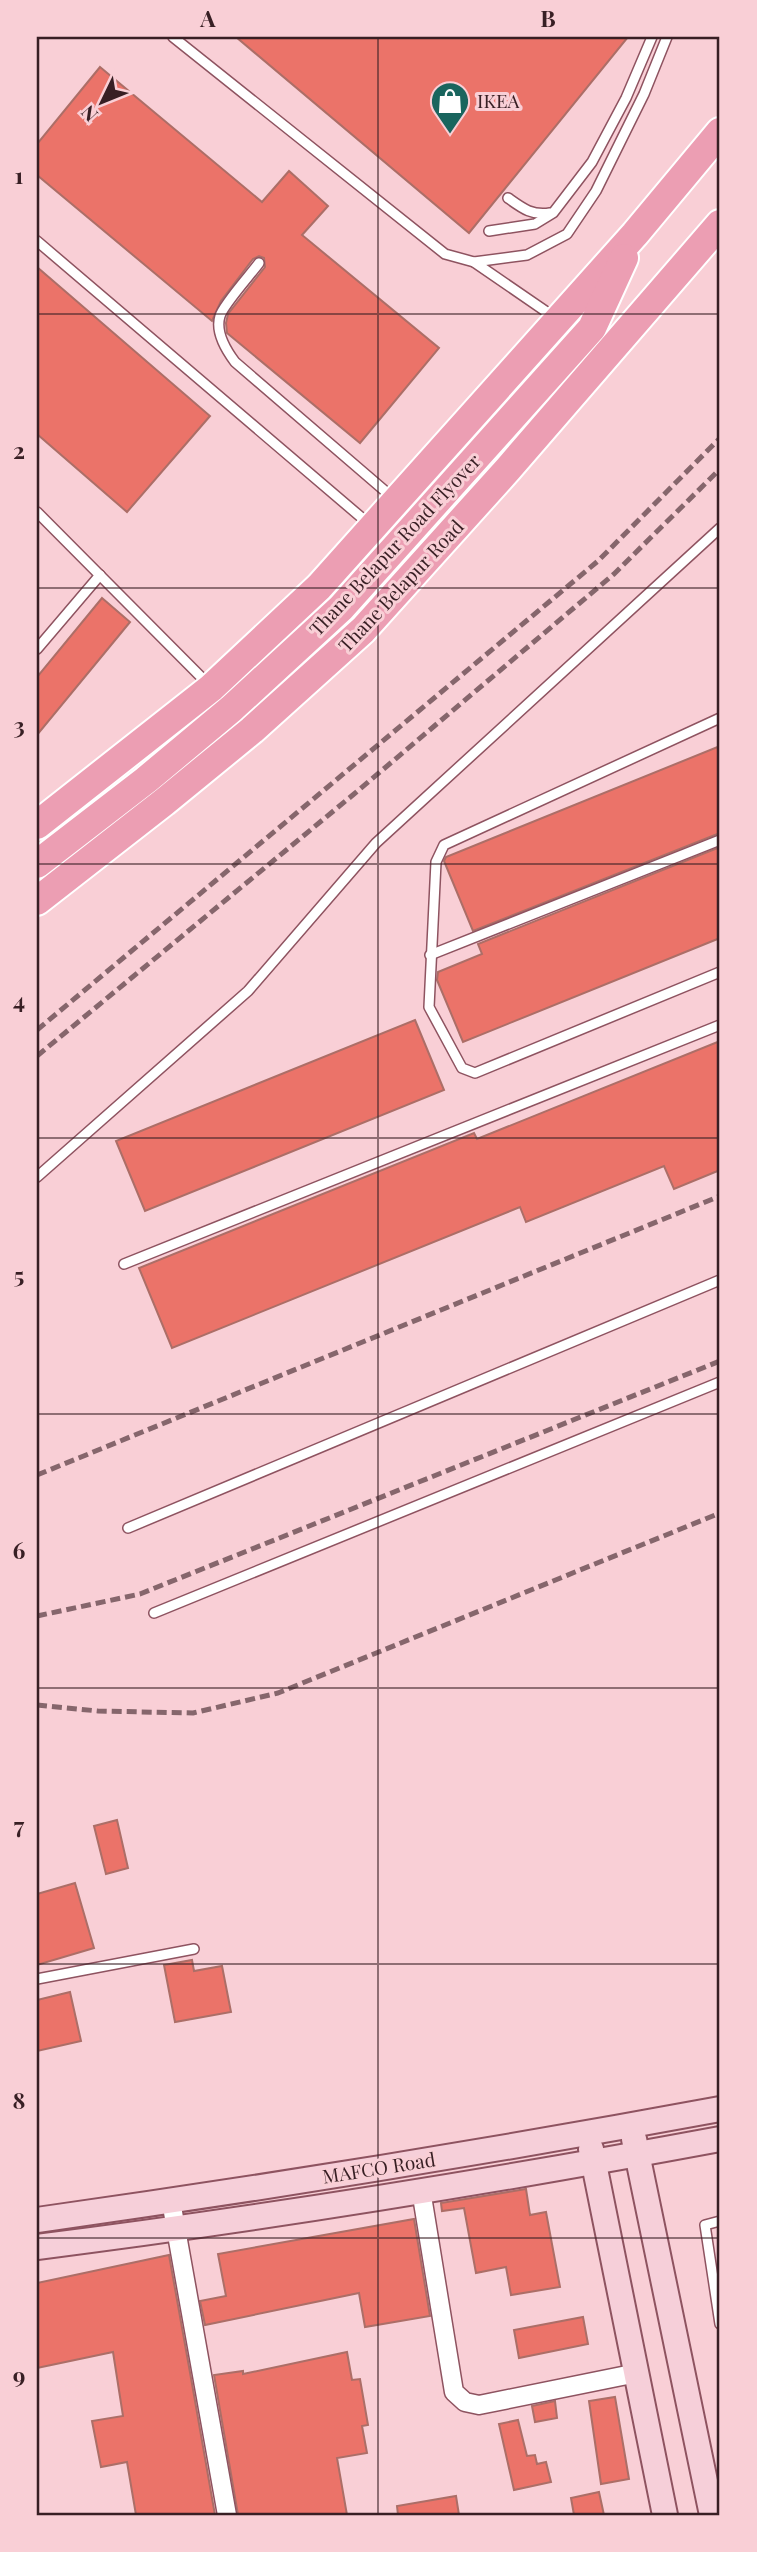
<svg xmlns="http://www.w3.org/2000/svg" width="757" height="2552" font-family="'Playfair Display',serif">
  <style>
    .building { fill: #eb7369; stroke: #ac6e67; stroke-width: 2 }
    .lines { fill: none; stroke-linecap: round; stroke-linejoin: round }
    .lane-casing { stroke: #8e5360; stroke-width: 12 }
    .street-casing { stroke: #8e5360; stroke-width: 21 }
    .secondary-casing { stroke: #8e5360; stroke-width: 28 }
    .primary-casing { stroke: #fff; stroke-width: 32 }
    .lane { stroke: #fff; stroke-width: 9 }
    .street { stroke: #fff; stroke-width: 18 }
    .secondary { stroke: #f6cfd9; stroke-width: 24 }
    .primary { stroke: #ec9eb3; stroke-width: 28 }
    .rail { stroke: #86666c; stroke-width: 5; stroke-dasharray: 10 5; stroke-linecap: butt }
    .grid { fill: none; stroke: #381f24; stroke-width: 2; stroke-opacity: 0.55 }
    .labels { text-anchor: middle; stroke-width: 6; stroke-linejoin: round; paint-order: stroke }
    .poi-label { font-size: 19px; fill: #381f24; stroke: #f9cfd6; text-anchor: start }
    .street-label { font-size: 19px; fill: #381f24; stroke: #f9cfd6 }
    .neatline { fill: none; stroke: #381f24; stroke-width: 2.5 }
    .grid-label { font-size: 23px; text-anchor: middle; font-weight: bold; fill: #381f24 }
  </style>
  <rect width="100%" height="100%" fill="#f9cfd6"/>
  <g class="building">
    <polygon points="236,37 628,37 469,233"/>
    <polygon points="100,67 262,202 289,171 328,206 302,235 439,348 360,443 227,333 226,323 228,314 265,267 264,258 259,256 253,259 221,301 212,321 37,175 37,144"/>
    <polygon points="37,267 210,416 127,512 37,434"/>
    <polygon points="102,598 130,622 37,735 37,677"/>
    <polygon points="720,746 720,833 473,931 444,861 446,857"/>
    <polygon points="720,847 720,938 463,1042 437,980 438,972 482,954 478,944"/>
    <polygon points="415,1020 444,1090 145,1211 116,1141"/>
    <polygon points="720,1041 720,1170 674,1189 664,1166 526,1222 520,1207 172,1348 139,1268 474,1133 477,1139"/>
    <polygon points="117,1820 128,1868 106,1874 94,1826"/>
    <polygon points="75,1883 94,1948 37,1965 37,1894"/>
    <polygon points="192,1960 194,1971 222,1966 231,2012 175,2022 164,1965"/>
    <polygon points="70,1992 81,2041 37,2051 37,2000"/>
    <polygon points="526,2189 530,2215 546,2212 560,2287 511,2295 506,2267 476,2273 464,2208 442,2211 441,2203"/>
    <polygon points="414,2219 430,2316 365,2327 359,2293 205,2325 200,2301 226,2296 218,2254"/>
    <polygon points="169,2255 191,2378 215,2515 136,2515 127,2462 101,2467 92,2421 123,2416 113,2352 37,2368 37,2283"/>
    <polygon points="583,2317 588,2344 519,2358 514,2330"/>
    <polygon points="347,2352 352,2380 360,2379 368,2425 362,2426 367,2453 337,2458 347,2515 238,2515 214,2375 243,2371 243,2374"/>
    <polygon points="615,2397 629,2479 601,2484 589,2401"/>
    <polygon points="555,2401 557,2418 535,2422 532,2406"/>
    <polygon points="518,2420 527,2456 535,2455 537,2464 546,2462 551,2482 514,2490 499,2424"/>
    <polygon points="599,2492 604,2515 574,2515 571,2498"/>
    <polygon points="456,2496 459,2515 398,2515 397,2506"/>
  </g>
  <g class="lines">
    <g class="lane-casing">
      <g id="lane">
        <polyline points="173,37 445,254 474,262 554,317"/>
        <path d="M508,198c14,10 24,18 42,15"/>
        <polyline points="489,231 535,224 553,213 592,162 626,98 652,37"/>
        <polyline points="37,241 369,524"/>
        <polyline points="474,262 527,255 567,234 596,191 644,94 667,37"/>
        <path d="M259,263c-8,11 -36,42 -39,53 -5,16 6,34 15,46l157,135"/>
        <polyline points="37,512 208,684"/>
        <polyline points="37,649 100,575"/>
        <polyline points="720,718 444,845 436,862 429,1007 462,1068 475,1073 720,972"/>
        <polyline points="430,955 720,840"/>
        <polyline points="37,1177 248,991 376,843 720,528"/>
        <polyline points="124,1264 720,1025"/>
        <polyline points="128,1528 720,1280"/>
        <polyline points="154,1613 720,1382"/>
        <polyline points="37,1979 194,1949"/>
        <polyline points="720,2221 705,2225 720,2324"/>
      </g>
    </g>
    <g class="street-casing">
      <g id="street">
        <polyline points="421,2190 454,2392 465,2402 479,2405 637,2373"/>
        <polyline points="171,2201 227,2515"/>
      </g>
    </g>
    <g class="secondary-casing">
      <g id="secondary">
        <polyline points="634,2139 712,2515"/>
        <polyline points="591,2149 665,2515"/>
        <path d="M37,2220c228,-32 456,-69 683,-111"/>
        <path d="M37,2247c229,-29 457,-66 683,-108"/>
      </g>
    </g>
    <g class="primary-casing">
      <g id="primary">
        <polyline points="37,825 211,688 319,587 635,234 720,132"/>
        <polyline points="37,864 146,780 231,709 341,608 592,328 624,258"/>
        <polyline points="37,901 164,802 252,730 363,630 508,469 720,224"/>
      </g>
    </g>
    <use href="#lane" class="lane"/>
    <use href="#street" class="street"/>
    <use href="#secondary" class="secondary"/>
    <use href="#primary" class="primary"/>
    <g class="rail">
      <polyline points="37,1030 598,561 720,438"/>
      <polyline points="37,1056 354,794 614,574 720,469"/>
      <polyline points="37,1475 720,1196"/>
      <polyline points="37,1616 140,1594 720,1361"/>
      <polyline points="37,1705 98,1711 193,1713 278,1693 720,1513"/>
    </g>
  </g>
  <path class="grid" d="M378,37v2478M37,314h683M37,588h683M37,864h683M37,1138h683M37,1414h683M37,1688h683M37,1964h683M37,2238h683"/>
  <defs>
    <g id="shop-pin" transform="scale(2.0125)"><path d="M0 17L-7.5 6A9.5 9.5 0 1 1 7.5 6Z" fill="#19655e" stroke="#f9cfd6"/><path d="M-5-2.5h2.3a2.7 3.5 0 0 1 5.4 0H5L5.5 6h-11ZM-1.5-2.5h3a1.5 2.3 0 0 0-3 0Z" fill="#fff"/></g>
  </defs>
  <g fill-rule="evenodd">
    <use href="#shop-pin" x="450" y="101"/>
  </g>
  <g class="labels">
    <g class="poi-label">
      <text x="477" y="108">IKEA</text>
    </g>
    <g class="street-label">
      <text transform="translate(395 545) rotate(-47)" y="7">Thane Belapur Road Flyover</text>
      <text transform="translate(401 586) rotate(-47)" y="7">Thane Belapur Road</text>
      <text transform="translate(379 2168) rotate(-9)" y="7">MAFCO Road</text>
    </g>
  </g>
  <rect width="757" height="2552" fill="none" stroke="#f9cfd6" stroke-width="77"/>
  <g transform="translate(102 102) rotate(227)" stroke="#f9cfd6" stroke-width="5" paint-order="stroke">
  <path d="M0-5L12 26L0 18L-12 26Z" fill="#381f24"/>
  <text y="-10" font-size="19" font-weight="bold" text-anchor="middle" fill="#381f24">N</text>
  </g>
  <rect x="38" y="38" width="680" height="2476" class="neatline"/>
  <g class="grid-label">
    <text x="208" y="27">A</text>
    <text x="548" y="27">B</text>
    <text x="19" y="184">1</text>
    <text x="19" y="459">2</text>
    <text x="19" y="734">3</text>
    <text x="19" y="1009">4</text>
    <text x="19" y="1284">5</text>
    <text x="19" y="1559">6</text>
    <text x="19" y="1834">7</text>
    <text x="19" y="2109">8</text>
    <text x="19" y="2384">9</text>
  </g>
</svg>
